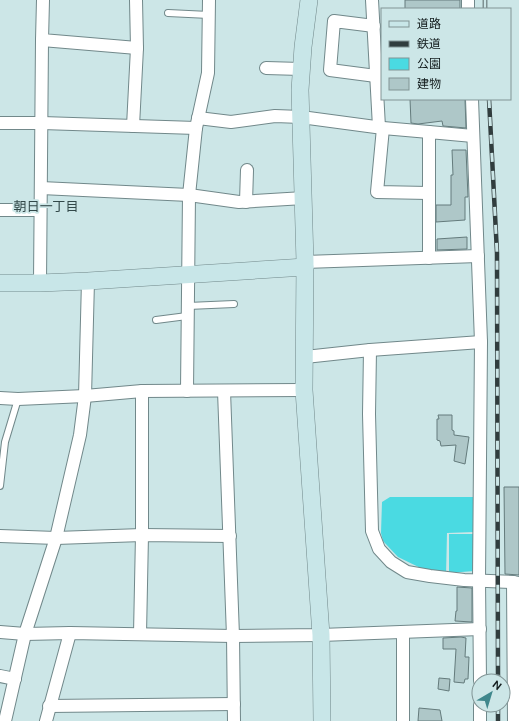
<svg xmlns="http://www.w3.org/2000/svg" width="519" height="721" font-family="Ubuntu,'Noto Sans JP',sans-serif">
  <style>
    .green { fill: #4adae2 }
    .building { fill: #aec7c8; stroke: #647b7c }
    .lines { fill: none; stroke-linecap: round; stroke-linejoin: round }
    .lane-casing { stroke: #71888a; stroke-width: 8 }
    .street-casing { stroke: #71888a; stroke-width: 14 }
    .secondary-casing { stroke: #71888a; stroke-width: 18 }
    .lane { stroke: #fff; stroke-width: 6 }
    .street { stroke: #fff; stroke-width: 12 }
    .secondary { stroke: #c8e6e8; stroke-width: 17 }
    .rail-casing { stroke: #313d3e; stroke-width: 4.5 }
    .rail { stroke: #cce6e7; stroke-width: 3; stroke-dasharray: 9; stroke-linecap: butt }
    .labels { text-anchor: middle; stroke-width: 3.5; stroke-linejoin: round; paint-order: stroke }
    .neighbourhood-label { font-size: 13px; fill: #324849; stroke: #cce6e7 }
  </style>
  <rect width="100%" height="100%" fill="#cce6e7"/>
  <g class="green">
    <polygon points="390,497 474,497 474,532 447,533 446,575 433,574 398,557 383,541 381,533 382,502"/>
    <polygon points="449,534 475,534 474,571 449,573"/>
  </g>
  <g class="building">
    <rect x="405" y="0" width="55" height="9"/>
    <polygon points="410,99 465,99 466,128 443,126 442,121 418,124 411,123"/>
    <polygon points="452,150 466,150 468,197 465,197 465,220 436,222 436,205 451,205 451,175 453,175"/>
    <polygon points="467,237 467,249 437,250 437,239"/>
    <polygon points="438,415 452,415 452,430 454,431 454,435 469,437 465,464 454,461 456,445 441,446 440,441 437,440 437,419 439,419"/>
    <polygon points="504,487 519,487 519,575 505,574"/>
    <polygon points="457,587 472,588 472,622 455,621 456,611 457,611"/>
    <polygon points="461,637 466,638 465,657 469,657 468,679 465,679 464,683 454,682 456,649 443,649 443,638"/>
    <polygon points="439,678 450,679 449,691 438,689"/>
    <polygon points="419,708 440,710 442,721 418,721"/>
  </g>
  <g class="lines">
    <g class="lane-casing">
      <g id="lane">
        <polyline points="168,13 209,15"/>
        <polyline points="188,306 234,304"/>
        <polyline points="156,320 187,316"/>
        <polyline points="0,486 5,442 18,399"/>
      </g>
    </g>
    <g class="street-casing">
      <g id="street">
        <polyline points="43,0 42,40 137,48"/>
        <polyline points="372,0 379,127"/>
        <polyline points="468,0 468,9"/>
        <polyline points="374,26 334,21 330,70 376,76"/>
        <polyline points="266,68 301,69"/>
        <polyline points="472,99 481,342 479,580 480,681"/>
        <polyline points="198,118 231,122 275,116 301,117 383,128 429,132"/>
        <polyline points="0,123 42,123 196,128"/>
        <polyline points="133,126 137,48 136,0"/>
        <polyline points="383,128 377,192 428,193"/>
        <polyline points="41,188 189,195 239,202 304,198"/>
        <polyline points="246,202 247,170"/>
        <polyline points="0,210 40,210"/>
        <polyline points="429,258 429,132 473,136"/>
        <polyline points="305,262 478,256"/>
        <polyline points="40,283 42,40"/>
        <polyline points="370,350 369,414 372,531 379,549 391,562 407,572 430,576 464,580 513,582"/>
        <polyline points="305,357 370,350 481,342"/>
        <polyline points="187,391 189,195 196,128 208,73 209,0"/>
        <polyline points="224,391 233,636 234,721"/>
        <polyline points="0,398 18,399 85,396 142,391 304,390"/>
        <polyline points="0,536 56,538 142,535 230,536"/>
        <polyline points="0,632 25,634 70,633 233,636 321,635 480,629"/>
        <polyline points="403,632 403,721"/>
        <polyline points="140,634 142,535 142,391"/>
        <polyline points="0,676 15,679"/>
        <polyline points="49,706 234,704"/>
        <polyline points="5,721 25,634 56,538 80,435 85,396 88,281"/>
        <polyline points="46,721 70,633"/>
        <polyline points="480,721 480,705"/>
        <polyline points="514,721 513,582 519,583"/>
      </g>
    </g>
    <g class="secondary-casing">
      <g id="secondary">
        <polyline points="309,0 303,47 300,90 305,262 304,390 321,635 322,721"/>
        <polyline points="0,283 40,283 88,281 305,267"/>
      </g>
    </g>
    <use href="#lane" class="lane"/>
    <use href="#street" class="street"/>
    <use href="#secondary" class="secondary"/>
    <g class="rail-casing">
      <g id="rail">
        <polyline points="485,0 485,9"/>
        <polyline points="489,99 497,253 498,681"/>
        <polyline points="498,705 498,721"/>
      </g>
    </g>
    <use href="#rail" class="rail"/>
  </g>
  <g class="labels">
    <g class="neighbourhood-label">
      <text x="46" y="211">朝日一丁目</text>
    </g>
  </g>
  <rect x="381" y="8" width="130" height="92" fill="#cce6e7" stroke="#819495"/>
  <rect x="389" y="21" width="20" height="6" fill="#c8e6e8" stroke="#819495"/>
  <text x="417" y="28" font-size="12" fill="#111a1b">道路</text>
  <rect x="389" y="41" width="20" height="6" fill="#313d3e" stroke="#819495"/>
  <text x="417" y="48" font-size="12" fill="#111a1b">鉄道</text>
  <rect x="389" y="58" width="20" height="12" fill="#4adae2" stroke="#819495"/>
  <text x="417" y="68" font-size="12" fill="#111a1b">公園</text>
  <rect x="389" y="78" width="20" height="12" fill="#aec7c8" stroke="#819495"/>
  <text x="417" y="88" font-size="12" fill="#111a1b">建物</text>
  <g transform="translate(491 693) rotate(38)"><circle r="19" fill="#cce6e7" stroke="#819495"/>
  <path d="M0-3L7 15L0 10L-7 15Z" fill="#3f878c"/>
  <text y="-6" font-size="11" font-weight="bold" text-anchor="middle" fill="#111a1b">N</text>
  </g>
</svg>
